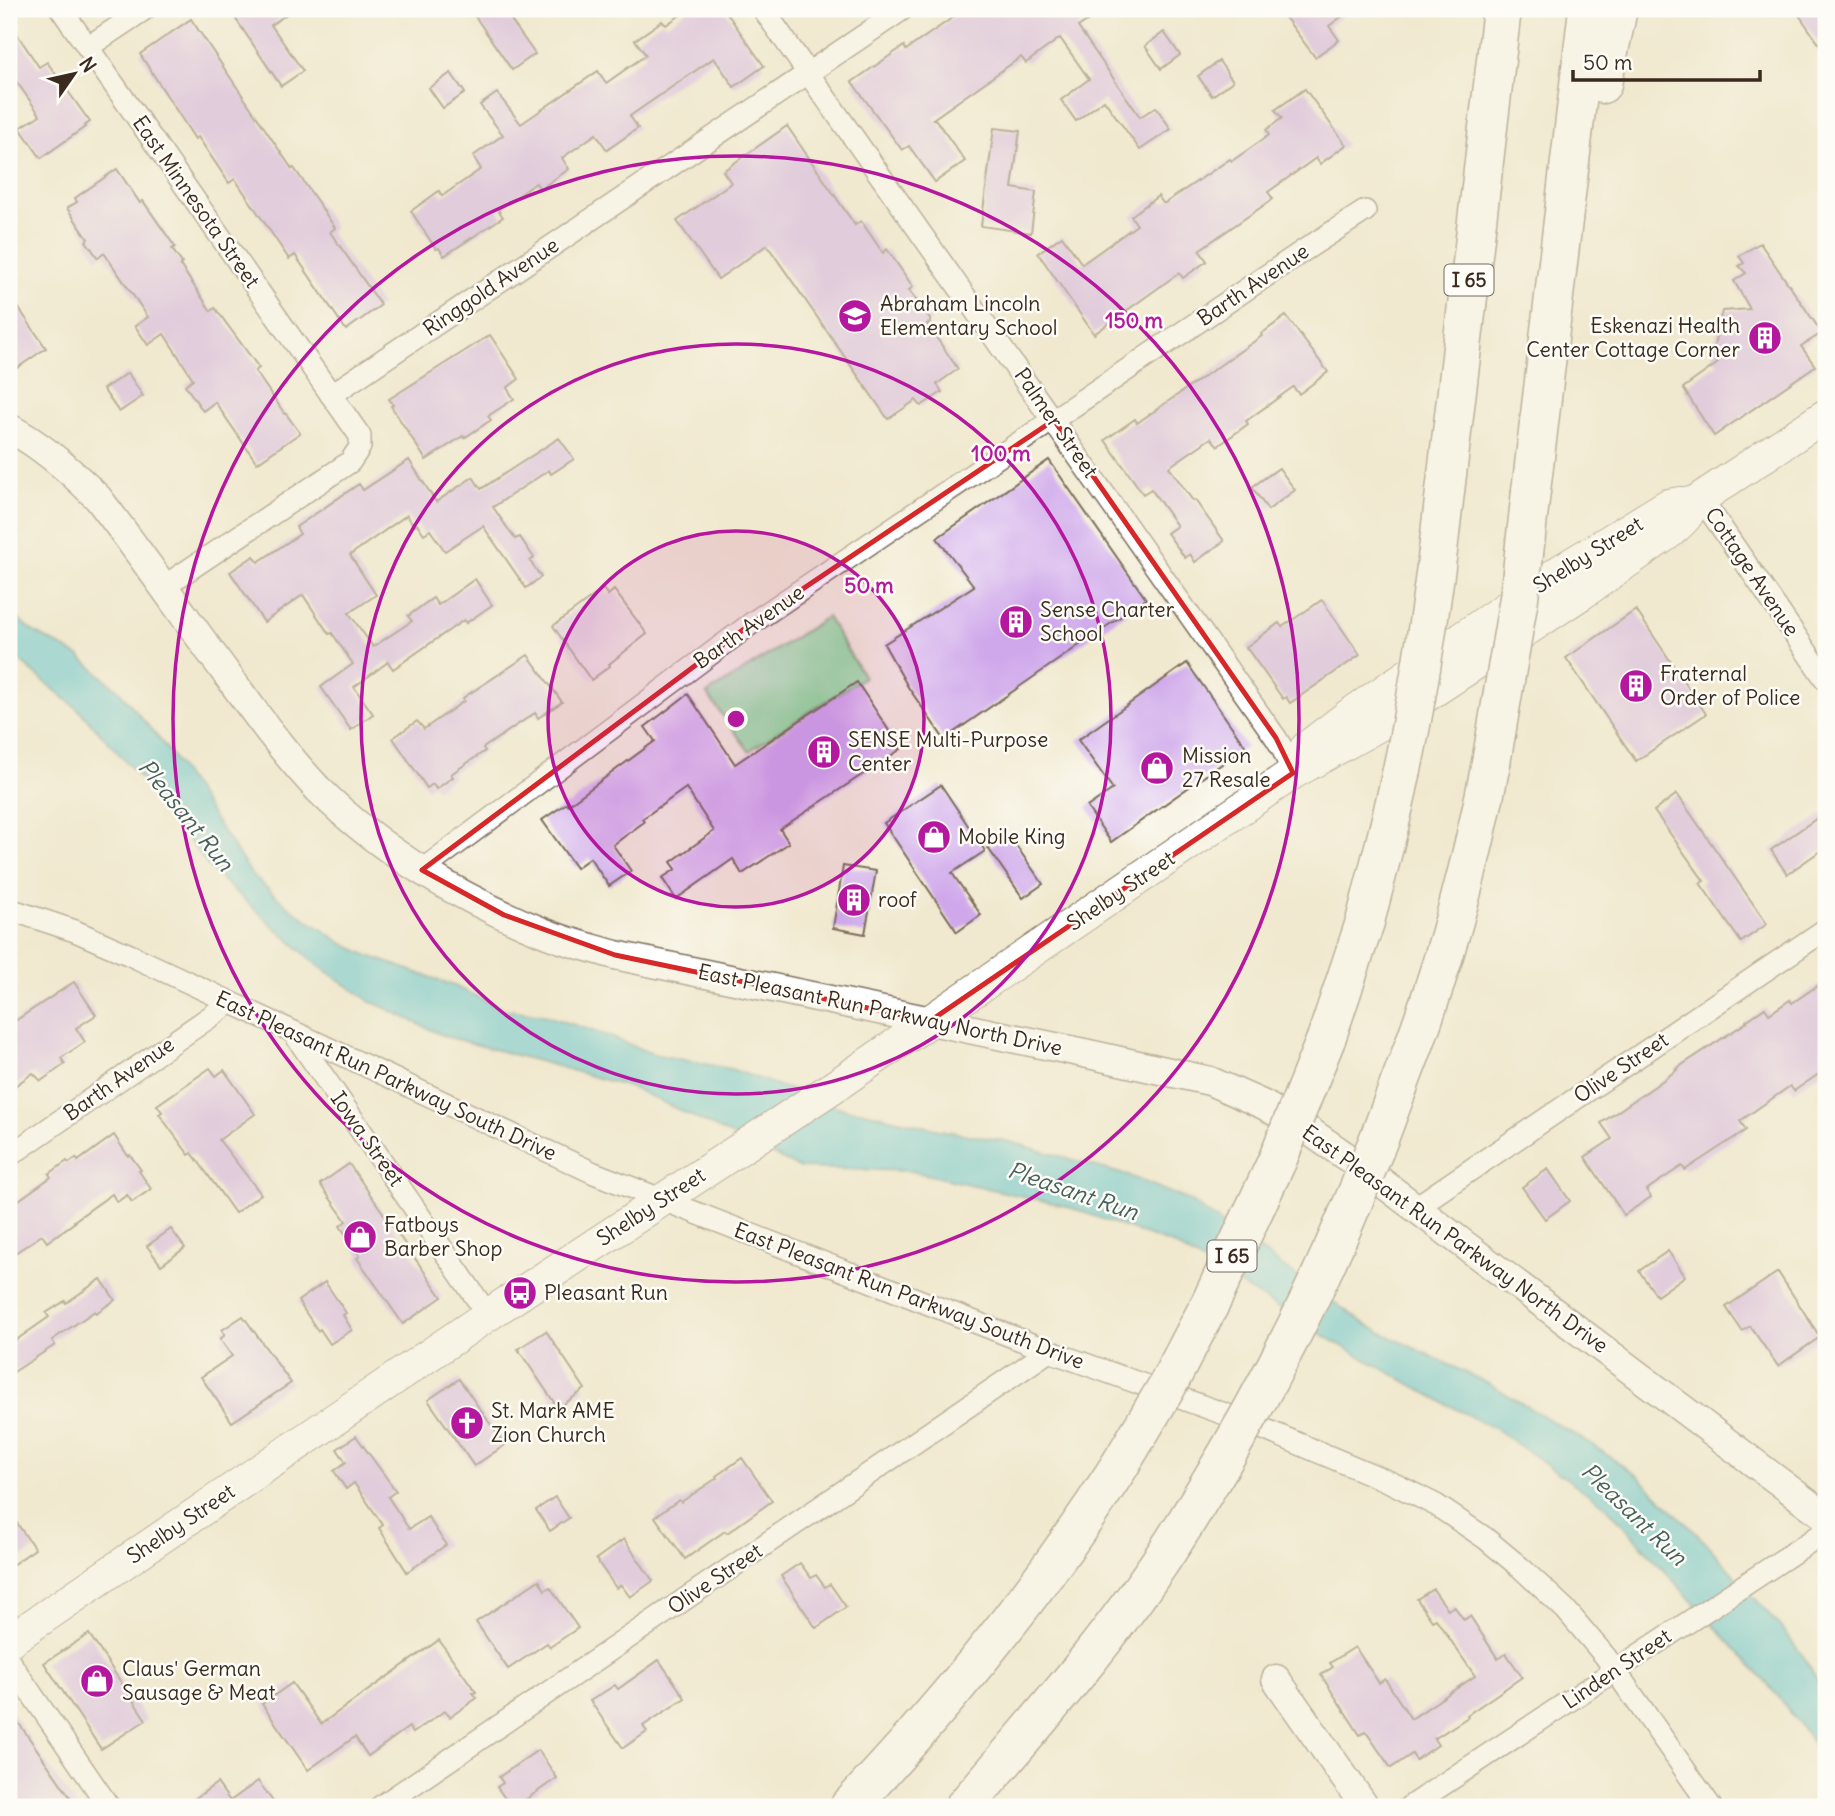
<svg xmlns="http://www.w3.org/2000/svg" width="1835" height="1816" font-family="Delius,sans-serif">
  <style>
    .green { fill: #93de9b; stroke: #67845c; stroke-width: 2 }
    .water { fill: #59c5d2; stroke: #4a7878; stroke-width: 2 }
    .building { fill: #cfa8eb }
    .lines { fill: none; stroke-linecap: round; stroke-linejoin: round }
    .minor-casing { stroke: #7b6d5c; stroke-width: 24 }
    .tertiary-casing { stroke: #7b6d5c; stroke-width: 31 }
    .secondary-casing { stroke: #7b6d5c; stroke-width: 34 }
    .motorway-casing { stroke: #7b6d5c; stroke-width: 41 }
    .minor { stroke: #fff; stroke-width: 21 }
    .tertiary { stroke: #fff; stroke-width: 28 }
    .secondary { stroke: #fff; stroke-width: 32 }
    .motorway { stroke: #fff; stroke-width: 38 }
    .motorway-bridge-casing { stroke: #7b6d5c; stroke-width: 41; stroke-linecap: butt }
    .motorway-bridge { stroke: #fff; stroke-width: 38 }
    .marked { fill: none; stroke: #d62828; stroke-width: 5; stroke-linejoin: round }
    .ring { fill: none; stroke: #b5179e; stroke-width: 3.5 }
    .labels { text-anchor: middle; stroke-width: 5; stroke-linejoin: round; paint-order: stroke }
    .shield { fill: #fdfcf7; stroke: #75695f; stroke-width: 2 }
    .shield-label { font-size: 19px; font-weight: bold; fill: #3b2a1e }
    .street-label { font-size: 21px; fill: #3b2a1e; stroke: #fdfcf7 }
    .poi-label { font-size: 21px; fill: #3b2a1e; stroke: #fdfcf7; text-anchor: start }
    .water-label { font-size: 23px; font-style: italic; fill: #46605d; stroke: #fdfcf7 }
    .centre { fill: #b5179e; stroke: #fdfcf7; stroke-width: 3.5 }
    .ring-label { font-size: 21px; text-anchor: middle; font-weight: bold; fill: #b5179e; stroke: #fdfcf7; stroke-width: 5; stroke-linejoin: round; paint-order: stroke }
  </style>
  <rect width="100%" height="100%" fill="#fdfcf7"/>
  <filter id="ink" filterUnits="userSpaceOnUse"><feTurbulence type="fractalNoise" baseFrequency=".0143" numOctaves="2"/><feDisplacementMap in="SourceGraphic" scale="14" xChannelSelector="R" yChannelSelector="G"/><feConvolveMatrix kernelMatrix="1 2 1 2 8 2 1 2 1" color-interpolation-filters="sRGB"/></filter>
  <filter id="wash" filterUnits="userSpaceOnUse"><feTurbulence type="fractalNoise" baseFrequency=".00686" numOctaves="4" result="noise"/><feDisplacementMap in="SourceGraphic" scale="28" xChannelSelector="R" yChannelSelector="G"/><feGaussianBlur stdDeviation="1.57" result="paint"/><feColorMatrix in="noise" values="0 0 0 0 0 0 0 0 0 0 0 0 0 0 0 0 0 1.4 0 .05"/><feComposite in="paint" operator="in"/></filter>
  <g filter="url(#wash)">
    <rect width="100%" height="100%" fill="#f1e9cf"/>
    <polygon class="green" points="827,617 864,677 749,751 707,694"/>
    <polygon class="water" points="9,612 34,632 79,656 119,691 166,747 252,875 286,905 342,943 369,956 452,985 503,1009 544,1015 608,1036 653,1054 731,1069 847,1110 861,1111 940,1130 1011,1142 1132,1177 1188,1200 1368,1326 1487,1383 1591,1444 1638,1476 1706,1543 1782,1629 1806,1660 1826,1697 1826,1759 1777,1695 1607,1507 1497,1430 1441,1401 1333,1341 1174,1245 1066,1206 911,1171 800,1168 635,1089 560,1067 444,1036 368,1000 316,964 211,870 155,795 114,748 80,711 9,652"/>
    <g id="blocks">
      <g class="building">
        <polygon points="229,9 294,9 271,25 303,71 281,86"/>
        <polygon points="470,9 503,9 535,54 512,70"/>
        <polygon points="689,9 724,9 764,66 734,87 714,58 630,116 638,128 607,150 596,134 562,158 569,169 540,189 536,183 498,210 503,217 444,256 439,248 436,249 411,211 439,191 442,196 481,169 473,156 503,135 480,105 497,93 521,124 598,71 606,83 646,55 635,40 662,21 666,25"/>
        <polygon points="965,9 1105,9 1078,27 1140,117 1156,107 1171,129 1140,150 1104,100 1076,121 1061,100 1089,79 1060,38 1026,63 1021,57 933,119 936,120 965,161 935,182 909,146 902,150 852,82 904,46 906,50"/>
        <polygon points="1279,9 1352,9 1329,26 1339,40 1315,57"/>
        <polygon points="1795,9 1826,9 1826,54"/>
        <polygon points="191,19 292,169 294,168 319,204 335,228 330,232 381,305 346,330 295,255 289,259 235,179 229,183 198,137 195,139 140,54"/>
        <polygon points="9,22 39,67 47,62 90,122 84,126 85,127 41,158 20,128 40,115 9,71"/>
        <polygon points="1164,32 1180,55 1161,69 1145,46"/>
        <polygon points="1219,61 1233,81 1212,96 1198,76"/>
        <polygon points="451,73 465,93 443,108 429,88"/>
        <polygon points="1305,89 1346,145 1320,164 1316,158 1268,192 1273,199 1199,250 1207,261 1183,278 1179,273 1094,334 1038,253 1062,236 1082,264 1137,225 1131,216 1158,196 1163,203 1165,203 1230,159 1232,161 1269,135 1266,130 1282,118 1275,110"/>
        <polygon points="787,126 855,225 861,221 883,253 887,249 913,287 909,290 931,321 927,324 958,369 937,384 942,392 921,406 916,400 888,419 767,245 718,279 677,221 731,183 723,171"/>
        <polygon points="994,128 1020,131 1012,188 1036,192 1031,233 981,226"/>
        <polygon points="117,169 140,203 143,201 175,247 172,249 182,263 180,265 211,311 215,308 259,368 255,371 285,414 286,414 300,433 257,463 215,402 203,411 185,385 193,379 164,334 148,345 135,326 148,317 104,253 98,258 86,241 88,239 67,208 77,202 75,198"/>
        <polygon points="1760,243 1822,333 1801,346 1815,366 1714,436 1683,388 1718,363 1712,355 1722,311 1750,309 1734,281 1746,273 1739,266 1744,263 1739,256"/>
        <polygon points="9,294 46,348 17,368 9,357"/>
        <polygon points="1286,316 1328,372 1299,394 1293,387 1246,421 1248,424 1218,446 1211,438 1169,467 1193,501 1195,500 1224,541 1195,562 1190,554 1185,558 1167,533 1177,526 1151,489 1143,494 1105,440 1135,419 1137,423 1173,398 1262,336 1261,334"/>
        <polygon points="490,335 519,379 507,388 514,399 488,416 491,420 464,438 463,436 426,460 391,406 393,405 389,399"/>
        <polygon points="128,373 143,396 119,412 103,389"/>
        <polygon points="559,438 574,459 551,474 549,470 493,507 515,539 520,537 534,558 530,561 541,577 526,588 483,526 445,551 430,530 424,534 417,524 414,526 407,515 350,555 376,595 349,613 373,647 412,621 408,616 433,598 438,605 475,579 492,605 466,623 464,620 393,669 388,662 354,687 373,714 351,730 321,687 353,664 332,633 329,634 303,595 264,622 230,572 254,556 258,562 300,534 296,527 359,484 363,490 409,460 436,502 473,477 481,489"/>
        <polygon points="1049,460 1146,599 944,739 908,687 884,644 974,586 937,538"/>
        <polygon points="1279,468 1295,490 1268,510 1252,487"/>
        <polygon points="603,589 608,595 614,590 647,634 609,664 610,666 591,680 553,626"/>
        <polygon points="1322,600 1360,655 1290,703 1286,697 1283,699 1246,647 1279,623 1282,627"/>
        <polygon points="1636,610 1706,714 1636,761 1566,658"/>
        <polygon points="528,655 562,702 538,718 535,713 483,748 485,751 451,774 453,777 436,789 433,784 427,788 393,738 417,721 424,729 464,701 463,698"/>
        <polygon points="1187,663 1246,747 1111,842 1087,807 1113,789 1078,740"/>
        <polygon points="857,682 901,749 780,829 789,843 742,874 733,859 676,899 662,878 676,869 671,862 714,831 686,788 642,819 644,822 613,845 631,871 609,886 590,858 576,868 542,820 567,803 568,805 655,741 645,727 688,694 735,764"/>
        <polygon points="941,785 985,851 952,873 981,915 957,932 884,823"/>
        <polygon points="1677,794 1767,924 1741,942 1700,883 1704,881 1654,811"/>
        <polygon points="1826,812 1826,847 1787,874 1771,850"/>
        <polygon points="1008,834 1043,884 1023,898 988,848"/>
        <polygon points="843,866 876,871 865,934 833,928"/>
        <polygon points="1826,980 1826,1069 1794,1091 1790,1086 1740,1121 1746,1130 1685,1170 1682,1166 1646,1190 1651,1197 1624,1215 1585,1157 1612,1139 1601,1123 1655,1086 1677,1070 1676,1069 1747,1022 1746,1021 1765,1008 1769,1014 1790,1000 1792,1003"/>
        <polygon points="74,982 96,1015 76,1028 85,1042 61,1058 65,1064 41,1081 33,1073 9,1090 9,1025"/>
        <polygon points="210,1068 216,1076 224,1070 255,1114 219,1140 261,1194 235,1213 198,1161 192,1153 189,1155 159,1114 162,1112 157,1105"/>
        <polygon points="114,1135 128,1156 130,1155 141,1170 139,1171 151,1189 132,1202 127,1195 117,1202 112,1194 74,1221 75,1222 47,1242 42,1235 9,1257 9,1207 51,1177 49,1174 67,1161 69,1163 76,1158 78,1161"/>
        <polygon points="349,1164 442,1297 403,1324 357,1258 360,1256 340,1226 346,1221 320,1184"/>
        <polygon points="1548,1169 1570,1201 1545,1219 1522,1187"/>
        <polygon points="171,1229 185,1248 161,1265 147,1246"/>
        <polygon points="1668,1251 1685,1276 1657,1296 1639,1271"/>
        <polygon points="1778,1272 1820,1337 1778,1366 1750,1326 1742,1331 1726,1307"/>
        <polygon points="101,1279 115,1300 96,1313 95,1311 52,1340 55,1345 9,1375 9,1345 49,1317 46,1313 65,1301 66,1303"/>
        <polygon points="325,1282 346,1313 343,1315 352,1330 330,1344 320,1329 318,1331 298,1301"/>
        <polygon points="243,1316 291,1383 232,1422 201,1377 232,1356 220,1339 225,1335 222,1330"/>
        <polygon points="546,1331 585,1389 558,1408 518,1349"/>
        <polygon points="459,1379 505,1445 474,1466 428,1400"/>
        <polygon points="356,1436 396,1491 388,1497 409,1529 428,1517 446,1545 407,1572 379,1528 383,1525 354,1483 346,1489 334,1471 346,1462 337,1449"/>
        <polygon points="742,1458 772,1501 727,1533 725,1531 685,1559 655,1517 679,1500 681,1502 717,1478 716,1476"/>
        <polygon points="555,1497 569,1518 550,1531 536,1510"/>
        <polygon points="9,1512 35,1549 9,1567"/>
        <polygon points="624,1539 653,1581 630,1597 621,1585 616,1588 596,1559"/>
        <polygon points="800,1563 811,1578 816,1575 825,1587 830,1584 846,1607 816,1628 781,1576"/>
        <polygon points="539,1580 545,1590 550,1587 578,1628 550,1647 547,1643 508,1669 476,1622"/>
        <polygon points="1433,1589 1448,1610 1454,1606 1464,1620 1470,1616 1498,1659 1506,1653 1522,1677 1467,1715 1468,1717 1434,1739 1438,1745 1416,1760 1412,1754 1391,1768 1366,1732 1360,1735 1321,1675 1333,1667 1330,1663 1355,1647 1379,1683 1385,1679 1411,1719 1475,1676 1436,1619 1432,1621 1417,1599"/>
        <polygon points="89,1634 146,1720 101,1749 44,1663"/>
        <polygon points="439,1640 476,1692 473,1693 477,1698 450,1717 445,1711 443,1712 413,1733 409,1727 368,1756 355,1737 308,1770 262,1704 292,1683 321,1724"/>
        <polygon points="659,1660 685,1698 643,1726 647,1732 623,1748 590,1701 615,1685 618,1689"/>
        <polygon points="9,1709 77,1807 9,1807"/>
        <polygon points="538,1750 557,1778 515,1807 511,1807 497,1787 503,1783 499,1777"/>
        <polygon points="258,1781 277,1807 183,1807 217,1783 230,1801"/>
      </g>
    </g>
  </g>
  <g filter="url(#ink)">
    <use href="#blocks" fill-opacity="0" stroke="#7b6d5c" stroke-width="2"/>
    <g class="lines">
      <g class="minor-casing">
        <g id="minor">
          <polyline points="61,9 360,436 360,447 350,462 163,587"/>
          <polyline points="763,9 1276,738 1282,748 1293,773"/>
          <polyline points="88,47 145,9"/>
          <polyline points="331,395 903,9"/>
          <polyline points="1701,498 1826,680"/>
          <polyline points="422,870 752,623 1303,251 1365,211"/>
          <polyline points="9,909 75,931 130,955 594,1173 1049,1351 1247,1422 1392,1483 1436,1505 1485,1538 1521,1568 1565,1609 1605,1656 1711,1807"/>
          <polyline points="295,1035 488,1315"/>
          <polyline points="9,1156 230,1003"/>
          <polyline points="1416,1207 1826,929"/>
          <polyline points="9,1661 109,1807"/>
          <polyline points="380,1807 1049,1351"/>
          <polyline points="1409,1807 1826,1531"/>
        </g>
      </g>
      <g class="tertiary-casing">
        <g id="tertiary">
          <path d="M9,428c33,17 63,44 89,70 44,57 85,117 128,175 29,40 58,80 92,116 63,63 145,111 227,144 22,9 47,15 70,22l469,98 126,28 54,24 48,28 48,33 466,351"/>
          <polyline points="1276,1679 1365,1807"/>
        </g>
      </g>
      <g class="secondary-casing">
        <g id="secondary">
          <polyline points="1306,748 1349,715 1560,571 1668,505 1680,503 1692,504 1826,415"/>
          <path d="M9,1641l479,-326 350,-231 455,-311 104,-58 184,-121 89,-62c10,-9 19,-15 22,-28"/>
        </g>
      </g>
      <g class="motorway-casing">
        <g id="motorway">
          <polyline points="1602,84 1618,9"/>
          <polyline points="1531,491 1588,9"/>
          <polyline points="1438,551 1502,9"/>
          <polyline points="1326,1039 1365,922 1388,831"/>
          <path d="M1399,1085c41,-104 71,-212 92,-322"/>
          <path d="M849,1807c100,-106 193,-219 271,-342"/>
          <path d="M964,1807c85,-98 172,-198 237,-310"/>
        </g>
      </g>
      <use href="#minor" class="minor"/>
      <use href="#tertiary" class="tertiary"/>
      <use href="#secondary" class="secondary"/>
      <use href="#motorway" class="motorway"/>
      <g class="motorway-bridge-casing">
        <g id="motorway-bridge">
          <polyline points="1491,763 1519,598 1531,491"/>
          <path d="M1388,831c23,-92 38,-186 50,-280"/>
          <polyline points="1120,1465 1166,1388 1211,1302 1277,1161 1326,1039"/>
          <path d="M1201,1497c81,-130 146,-268 198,-412"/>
        </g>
      </g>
      <use href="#motorway-bridge" class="motorway-bridge"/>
    </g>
  </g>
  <path d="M0 0H1835V1816H0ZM1054,420l222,318 17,35 -363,248 -315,-66 -111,-40 -82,-45 330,-247z" fill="#f1e9cf" fill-opacity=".55" fill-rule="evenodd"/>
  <path class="marked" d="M1054,420l222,318 17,35 -363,248 -315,-66 -111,-40 -82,-45 330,-247z"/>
  <circle cx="736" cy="719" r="188" fill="#b5179e" fill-opacity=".12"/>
  <g class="ring">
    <circle cx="736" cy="719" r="188"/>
    <circle cx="736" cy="719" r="375"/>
    <circle cx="736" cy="719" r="563"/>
  </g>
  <defs>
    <g id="school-disc" transform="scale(1.75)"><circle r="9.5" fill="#b5179e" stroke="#fdfcf7"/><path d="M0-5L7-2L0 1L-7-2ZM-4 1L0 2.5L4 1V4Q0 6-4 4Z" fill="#fff"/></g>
    <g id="building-disc" transform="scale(1.75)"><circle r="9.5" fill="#b5179e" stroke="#fdfcf7"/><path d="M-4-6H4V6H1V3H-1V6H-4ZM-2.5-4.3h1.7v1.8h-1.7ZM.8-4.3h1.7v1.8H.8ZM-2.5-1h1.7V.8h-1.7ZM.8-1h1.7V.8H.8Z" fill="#fff"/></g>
    <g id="shop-disc" transform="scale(1.75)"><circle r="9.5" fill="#b5179e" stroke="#fdfcf7"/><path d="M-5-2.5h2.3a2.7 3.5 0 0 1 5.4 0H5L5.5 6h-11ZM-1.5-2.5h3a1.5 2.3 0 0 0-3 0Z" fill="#fff"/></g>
    <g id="bus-disc" transform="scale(1.75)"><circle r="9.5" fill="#b5179e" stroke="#fdfcf7"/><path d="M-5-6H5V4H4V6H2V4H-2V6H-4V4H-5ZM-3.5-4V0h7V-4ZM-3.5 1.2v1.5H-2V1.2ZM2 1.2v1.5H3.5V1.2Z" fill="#fff"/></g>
    <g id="church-disc" transform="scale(1.75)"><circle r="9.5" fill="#b5179e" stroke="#fdfcf7"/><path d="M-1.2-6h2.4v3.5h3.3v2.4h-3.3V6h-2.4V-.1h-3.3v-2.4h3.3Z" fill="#fff"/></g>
  </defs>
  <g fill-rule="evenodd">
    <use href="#school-disc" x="855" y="316"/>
    <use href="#building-disc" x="1765" y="338"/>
    <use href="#building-disc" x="1016" y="622"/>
    <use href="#building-disc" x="1636" y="686"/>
    <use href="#building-disc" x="824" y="752"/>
    <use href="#shop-disc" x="1157" y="768"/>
    <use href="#shop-disc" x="934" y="837"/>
    <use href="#building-disc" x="854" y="900"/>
    <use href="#shop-disc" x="360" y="1237"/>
    <use href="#bus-disc" x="520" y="1293"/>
    <use href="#church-disc" x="467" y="1423"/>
    <use href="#shop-disc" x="97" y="1681"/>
  </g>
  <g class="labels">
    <g class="shield">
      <rect x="1444.5" y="264.5" width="49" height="31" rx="5"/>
      <rect x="1207.5" y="1240.5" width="49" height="31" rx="5"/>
    </g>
    <g class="shield-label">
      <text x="1469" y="287">I 65</text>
      <text x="1232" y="1263">I 65</text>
    </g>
    <g class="street-label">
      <text transform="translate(196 202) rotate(55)" y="7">East Minnesota Street</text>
      <text transform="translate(1253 285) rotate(-34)" y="7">Barth Avenue</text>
      <text transform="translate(491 287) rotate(-34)" y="7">Ringgold Avenue</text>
      <text transform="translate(1056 423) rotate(55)" y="7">Palmer Street</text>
      <text transform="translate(1588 555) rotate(-32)" y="7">Shelby Street</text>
      <text transform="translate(1752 572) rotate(56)" y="7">Cottage Avenue</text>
      <text transform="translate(749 627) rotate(-35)" y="7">Barth Avenue</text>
      <text transform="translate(1121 891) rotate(-34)" y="7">Shelby Street</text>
      <text transform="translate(880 1010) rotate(12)" y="7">East Pleasant Run Parkway North Drive</text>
      <text transform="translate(1621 1068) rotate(-34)" y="7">Olive Street</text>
      <text transform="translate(386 1076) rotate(25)" y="7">East Pleasant Run Parkway South Drive</text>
      <text transform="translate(119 1079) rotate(-35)" y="7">Barth Avenue</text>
      <text transform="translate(367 1139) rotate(55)" y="7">Iowa Street</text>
      <text transform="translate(651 1207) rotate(-33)" y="7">Shelby Street</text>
      <text transform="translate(1455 1239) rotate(36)" y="7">East Pleasant Run Parkway North Drive</text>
      <text transform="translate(909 1296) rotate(21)" y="7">East Pleasant Run Parkway South Drive</text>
      <text transform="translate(181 1524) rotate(-34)" y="7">Shelby Street</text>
      <text transform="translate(715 1579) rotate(-34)" y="7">Olive Street</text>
      <text transform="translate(1617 1669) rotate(-34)" y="7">Linden Street</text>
    </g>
    <g class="poi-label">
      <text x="880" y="311">Abraham Lincoln<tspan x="880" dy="24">Elementary School</tspan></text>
      <text x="1740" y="333" text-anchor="end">Eskenazi Health<tspan x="1740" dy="24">Center Cottage Corner</tspan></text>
      <text x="1040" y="617">Sense Charter<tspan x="1040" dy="24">School</tspan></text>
      <text x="1660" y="681">Fraternal<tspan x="1660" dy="24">Order of Police</tspan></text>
      <text x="848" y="747">SENSE Multi-Purpose<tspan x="848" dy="24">Center</tspan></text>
      <text x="1182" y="763">Mission<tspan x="1182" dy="24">27 Resale</tspan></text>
      <text x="958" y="844">Mobile King</text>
      <text x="878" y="907">roof</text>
      <text x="384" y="1232">Fatboys<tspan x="384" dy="24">Barber Shop</tspan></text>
      <text x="544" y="1300">Pleasant Run</text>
      <text x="491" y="1418">St. Mark AME<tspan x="491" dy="24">Zion Church</tspan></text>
      <text x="122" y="1676">Claus' German<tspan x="122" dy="24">Sausage &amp; Meat</tspan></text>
    </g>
    <g class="water-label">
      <text transform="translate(186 815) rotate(51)" y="8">Pleasant Run</text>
      <text transform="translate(1073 1191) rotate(19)" y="8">Pleasant Run</text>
      <text transform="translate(1634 1514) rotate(44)" y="8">Pleasant Run</text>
    </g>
  </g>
  <circle cx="736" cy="719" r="10" class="centre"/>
  <g class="ring-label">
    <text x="1134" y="328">150 m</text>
    <text x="1001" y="461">100 m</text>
    <text x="869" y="593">50 m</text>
  </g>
  <rect width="1835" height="1816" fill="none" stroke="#fdfcf7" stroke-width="35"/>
  <g transform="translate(74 74) rotate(56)" stroke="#fdfcf7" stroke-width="5" paint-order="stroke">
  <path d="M0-5L12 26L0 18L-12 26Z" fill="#3b2a1e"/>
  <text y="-10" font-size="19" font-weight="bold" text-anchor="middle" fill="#3b2a1e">N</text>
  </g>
  <path d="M1573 70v10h187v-10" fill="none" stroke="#3b2a1e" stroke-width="3.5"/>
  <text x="1583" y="70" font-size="21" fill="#3b2a1e" stroke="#fdfcf7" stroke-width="5" paint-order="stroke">50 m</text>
</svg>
